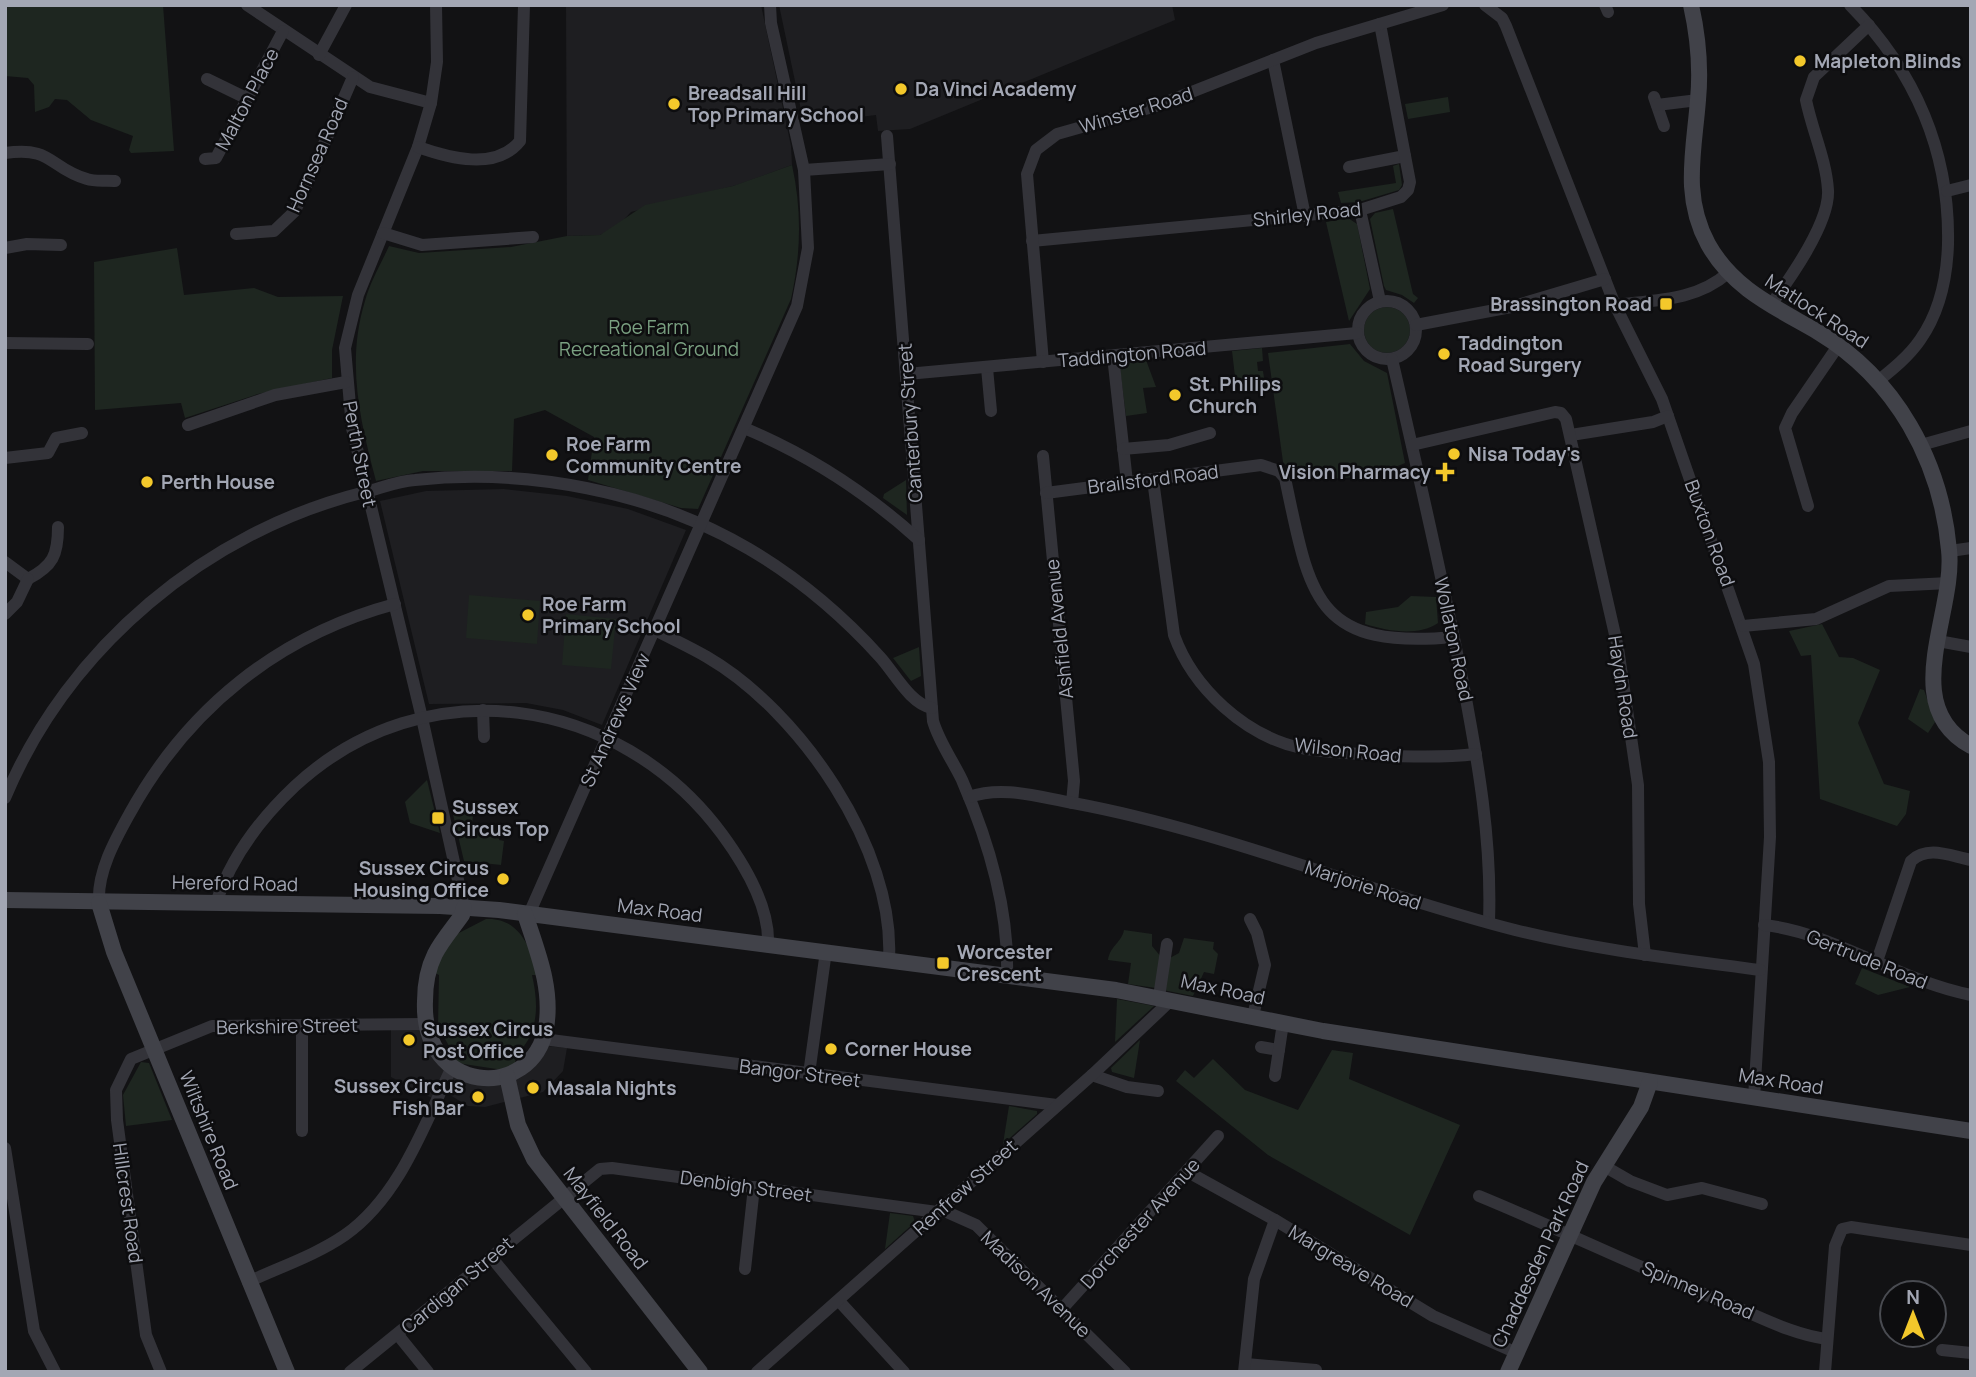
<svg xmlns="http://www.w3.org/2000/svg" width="1976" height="1377" font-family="Manrope,sans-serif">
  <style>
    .built { fill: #1e1e21 }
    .green { fill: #1e2620 }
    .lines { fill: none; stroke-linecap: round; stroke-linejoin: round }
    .street { stroke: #333339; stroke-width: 12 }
    .secondary { stroke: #414249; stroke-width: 16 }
    .poi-dot { fill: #f3c82b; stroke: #0d0d0f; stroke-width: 2.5 }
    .labels { text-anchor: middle; stroke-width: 5; stroke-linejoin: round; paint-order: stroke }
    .poi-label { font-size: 19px; font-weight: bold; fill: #a3a7b4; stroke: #0d0d0f; text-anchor: start }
    .street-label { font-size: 19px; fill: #a3a7b4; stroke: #0d0d0f }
    .park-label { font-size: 19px; fill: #7aa081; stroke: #0d0d0f }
  </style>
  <rect width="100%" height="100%" fill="#121214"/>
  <g class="built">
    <polygon points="566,5 761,5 791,146 792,165 737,185 631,212 618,226 600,235 567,236"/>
    <polygon points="779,5 1172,5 1175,20 910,129 878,131 876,115 804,124"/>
    <polygon points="504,489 567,496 628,509 686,530 602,725 563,710 526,703 429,704 380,501 426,491"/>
    <polygon points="419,1028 437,1061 496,1083 546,1046 567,1048 563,1071 543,1092 485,1107 468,1106 445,1092 432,1098 391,1077 391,1030"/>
  </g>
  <g class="green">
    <polygon points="5,5 163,5 174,151 131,153 129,150 133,136 91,120 67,100 55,99 49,107 35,112 34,85 28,78 5,76"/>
    <polygon points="1448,97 1450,112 1408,119 1405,104"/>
    <polygon points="1399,164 1402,185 1399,190 1359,202 1341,203 1338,192 1396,183 1393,166"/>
    <path d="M792,165c10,45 9,89 -1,134l-93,210 -17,-1 -93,-28 6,-43 -49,-27 -31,9 -2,52h-89l-47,10c-16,-61 -30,-118 -11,-180 5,-19 16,-37 24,-55l30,7 92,-6 56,-11 33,-1 45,-30 88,-19z"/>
    <polygon points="1393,209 1413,294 1418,298 1414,303 1402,295 1386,290 1384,286 1370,219 1375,213"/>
    <polygon points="1348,218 1357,224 1370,289 1349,321 1326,222"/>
    <polygon points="177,248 184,295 254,288 278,297 343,296 332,350 332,378 258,394 185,418 181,403 95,410 94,262"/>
    <circle cx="1387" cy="330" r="23"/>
    <path d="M1350,344l14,17 23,12 18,90c-32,14 -98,27 -122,-1l-15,-109z"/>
    <polygon points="1262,348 1263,361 1257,362 1258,371 1263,371 1264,378 1236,385 1232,351"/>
    <polygon points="1146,360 1156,387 1143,388 1147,413 1126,416 1120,368 1126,362"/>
    <polygon points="906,480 907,515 883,498 884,494"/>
    <polygon points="469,595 540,601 537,644 466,638"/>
    <path d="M1411,596l25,1 2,26c-21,14 -50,8 -73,1l1,-12 32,-5z"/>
    <polygon points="566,614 616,619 611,669 562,665"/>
    <polygon points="1822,624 1839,657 1853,658 1880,670 1858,723 1884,784 1910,791 1906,814 1897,826 1820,799 1811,655 1801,656 1789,631"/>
    <polygon points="919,647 921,676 911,681 893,658"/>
    <polygon points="1920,689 1924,690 1935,722 1928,733 1908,719"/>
    <polygon points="427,780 440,833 410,823 405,802"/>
    <polygon points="451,806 474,808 472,824 499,828 499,840 504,841 501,865 464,861"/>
    <path d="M486,919c34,-2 44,30 54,56h-8c5,22 7,45 -4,65 -5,9 -13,14 -13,24l-12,6 -46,-7 -7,-9 2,-3 -14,-24 1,-52 -4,-2 3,-12 17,-26z"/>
    <path d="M1124,930l28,4v12l9,11 -5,31 -28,-4 3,-21 -23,-3c2,-14 14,-18 16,-30z"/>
    <polygon points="1184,938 1214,942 1213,949 1218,954 1214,974 1204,972 1193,996 1163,990 1168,959 1179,953"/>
    <polygon points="1862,968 1910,987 1878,995 1855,984"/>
    <polygon points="1117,999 1154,1006 1115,1042"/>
    <polygon points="1140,1040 1134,1078 1112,1072 1111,1068"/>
    <polygon points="1332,1050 1353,1053 1349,1079 1460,1125 1410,1235 1268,1155 1176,1081 1185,1070 1194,1078 1213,1059 1245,1090 1298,1110"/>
    <polygon points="141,1062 149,1063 172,1120 126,1126 123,1095"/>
    <polygon points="1009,1106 1037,1111 1037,1114 1003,1144"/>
    <polygon points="890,1213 913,1216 915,1222 885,1249"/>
  </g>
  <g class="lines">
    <g class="street">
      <polyline points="247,5 370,87 431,103"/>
      <polyline points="436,5 437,62 431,103 418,147 358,295 345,348 352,428 422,718 464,907"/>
      <polyline points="1485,5 1502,18 1506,26 1615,305 1662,399 1754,664 1769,762 1770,837 1754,1098"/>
      <polyline points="1605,5 1608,12"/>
      <path d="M1850,5c65,66 100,147 98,239 -1,33 -9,69 -28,96 -11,16 -27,29 -42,41"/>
      <polyline points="319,55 346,5"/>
      <polyline points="1273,60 1305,216"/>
      <polyline points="207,79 246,98"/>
      <polyline points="1654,97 1664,126"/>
      <polyline points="1657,105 1698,100"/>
      <path d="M887,136l46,585c6,21 20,40 29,59 26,60 47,128 45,195"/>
      <path d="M418,147c31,11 78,24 102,-6l4,-136"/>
      <path d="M5,153c48,-7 44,15 82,26 8,3 19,1 28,2"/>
      <polyline points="205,159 216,158 283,31"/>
      <polyline points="1349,167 1405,156"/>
      <polyline points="804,170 890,164"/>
      <polyline points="1947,191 1971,185"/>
      <polyline points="1360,210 1380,301"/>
      <polyline points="383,233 422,245 533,237"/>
      <polyline points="236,234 274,231 295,211 353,77"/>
      <polyline points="1032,241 1360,210 1401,197 1408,190 1410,182 1380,24"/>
      <polyline points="5,248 27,244 61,245"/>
      <circle cx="1387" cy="330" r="29"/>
      <path d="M1615,305c40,-5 81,-4 113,-32"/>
      <path d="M1770,306c19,-26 60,-83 58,-116 -2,-31 -16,-60 -22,-90l8,-23 55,-52"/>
      <polyline points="1416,325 1511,307 1605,279"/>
      <polyline points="5,343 88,344"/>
      <polyline points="1113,356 1127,482"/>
      <path d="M1392,359c25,108 50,216 71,324 15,79 29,158 26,238"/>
      <polyline points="1043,362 1027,174 1036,150 1057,134 1156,106 1316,43 1443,5"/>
      <polyline points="987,368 991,411"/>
      <polyline points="907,374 1357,333"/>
      <polyline points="188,425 275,395 346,382"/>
      <path d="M744,428c65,27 122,64 175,112"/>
      <polyline points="1571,435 1653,422 1668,416"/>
      <polyline points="1412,445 1555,412 1561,413 1566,419 1618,648 1638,785 1639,904 1645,955"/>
      <polyline points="1921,445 1971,431"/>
      <polyline points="1123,449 1169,445 1210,433"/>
      <polyline points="1043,456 1074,781 1072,803"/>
      <polyline points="5,458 48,453 56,438 82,433"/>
      <path d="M1153,480l21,155c19,53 71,101 127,113 24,5 50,5 74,7 35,2 67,3 101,-1"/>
      <path d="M1046,493l215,-28 18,6 6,7c25,118 29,172 169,159"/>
      <polyline points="1808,506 1785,428 1792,413 1838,346"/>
      <polyline points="1950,551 1971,548"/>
      <path d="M5,562l23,17c25,-13 30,-24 30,-52"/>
      <polyline points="5,614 17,602 28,579"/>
      <polyline points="1743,626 1816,619 1889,586 1949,583"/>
      <path d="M655,630c17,9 35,17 52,27 93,54 188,192 182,302"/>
      <polyline points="1938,641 1971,647"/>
      <polyline points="483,710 484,737"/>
      <path d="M969,797c34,-12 69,0 104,6 151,28 293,89 442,127 80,20 163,29 245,40"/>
      <path d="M5,798c63,-151 202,-267 360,-306 16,-4 33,-11 50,-12 112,-12 236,11 334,69 49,29 93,66 131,108 14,15 30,47 52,51"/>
      <path d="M99,903c-2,-31 16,-63 31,-90 58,-105 149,-178 265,-209"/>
      <path d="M216,903c15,-46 44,-84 79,-117 130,-120 324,-91 427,48 22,30 48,73 46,111"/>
      <polyline points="529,914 797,306 808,248 804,170 771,23 770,5"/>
      <polyline points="1250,919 1257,933 1265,965 1253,1016"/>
      <path d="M1764,925c68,7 135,56 207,70"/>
      <path d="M1876,964l35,-103c17,-16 39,-5 60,-1"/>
      <polyline points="1159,997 1167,944"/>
      <polyline points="302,1025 302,1131"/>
      <polyline points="543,1039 1057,1105"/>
      <polyline points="1261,1047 1279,1050"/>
      <polyline points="809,1074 826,951"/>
      <polyline points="1092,1075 1127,1087 1158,1091"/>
      <polyline points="1275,1076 1283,1023"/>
      <polyline points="5,1148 34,1331 55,1372"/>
      <polyline points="1604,1166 1630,1181 1667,1195 1702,1188 1762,1204"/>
      <polyline points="1188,1172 1275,1220 1433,1316 1517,1353"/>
      <path d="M1479,1196c85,35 167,75 252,109 31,13 63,30 96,34"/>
      <polyline points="940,1209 976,1225 1125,1372"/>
      <polyline points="491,1257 586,1372"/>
      <polyline points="745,1269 754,1187"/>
      <path d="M248,1282c32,-15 68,-27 97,-47 54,-38 79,-109 106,-166"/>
      <polyline points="839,1301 904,1372"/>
      <polyline points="1062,1309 1218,1136"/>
      <polyline points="398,1335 428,1372"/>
      <polyline points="1942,1350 1971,1353"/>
      <polyline points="1246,1364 1316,1370"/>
      <polyline points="161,1372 146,1335 117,1120 116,1090 131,1059 212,1026 425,1024"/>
      <polyline points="350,1372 600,1169 612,1168 937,1212"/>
      <polyline points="757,1372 1092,1075 1167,1004 1168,999"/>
      <polyline points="1244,1372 1254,1279 1275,1220"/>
      <polyline points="1825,1372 1835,1246 1842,1229 1851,1227 1971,1245"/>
    </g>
    <g class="secondary">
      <path d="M1691,5c7,31 10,63 7,95 -4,52 -16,96 10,144 25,45 67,63 110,88 78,47 123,129 131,218 7,62 -52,156 22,196"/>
      <polyline points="5,900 440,906 499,910 1116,990 1323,1031 1971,1131"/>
      <polyline points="99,903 114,952 287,1372"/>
      <path d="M464,907l-2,8c-9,13 -20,25 -27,39 -7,14 -10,32 -10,47 -4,94 107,101 121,27 7,-40 -9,-77 -21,-114"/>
      <polyline points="507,1076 518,1125 534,1159 700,1372"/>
      <polyline points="1508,1372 1594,1182 1641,1107 1650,1082"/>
    </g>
  </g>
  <g class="poi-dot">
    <circle cx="1800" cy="61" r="7"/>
    <circle cx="901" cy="89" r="7"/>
    <circle cx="674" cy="104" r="7"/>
    <rect x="1659" y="297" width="14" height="14" rx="3.5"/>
    <circle cx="1444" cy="354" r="7"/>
    <circle cx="1175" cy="395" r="7"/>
    <circle cx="1454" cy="454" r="7"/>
    <circle cx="552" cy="455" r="7"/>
    <path d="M1441.5 461.5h7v7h7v7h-7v7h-7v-7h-7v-7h7z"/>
    <circle cx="147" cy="482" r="7"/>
    <circle cx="528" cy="615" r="7"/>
    <rect x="431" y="811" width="14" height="14" rx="3.5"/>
    <circle cx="503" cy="879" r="7"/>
    <rect x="936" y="956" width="14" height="14" rx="3.5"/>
    <circle cx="409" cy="1040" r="7"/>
    <circle cx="831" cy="1049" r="7"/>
    <circle cx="533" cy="1088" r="7"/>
    <circle cx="478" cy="1097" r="7"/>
  </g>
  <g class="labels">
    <g class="poi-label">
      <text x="1814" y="68">Mapleton Blinds</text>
      <text x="915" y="96">Da Vinci Academy</text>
      <text x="688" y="100">Breadsall Hill<tspan x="688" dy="22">Top Primary School</tspan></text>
      <text x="1652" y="311" text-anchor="end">Brassington Road</text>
      <text x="1458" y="350">Taddington<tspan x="1458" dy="22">Road Surgery</tspan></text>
      <text x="1189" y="391">St. Philips<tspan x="1189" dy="22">Church</tspan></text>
      <text x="566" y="451">Roe Farm<tspan x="566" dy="22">Community Centre</tspan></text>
      <text x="1468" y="461">Nisa Today's</text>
      <text x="1431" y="479" text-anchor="end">Vision Pharmacy</text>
      <text x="161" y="489">Perth House</text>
      <text x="542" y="611">Roe Farm<tspan x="542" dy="22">Primary School</tspan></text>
      <text x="452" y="814">Sussex<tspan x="452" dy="22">Circus Top</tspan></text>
      <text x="489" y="875" text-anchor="end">Sussex Circus<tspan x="489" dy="22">Housing Office</tspan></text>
      <text x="957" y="959">Worcester<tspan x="957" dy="22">Crescent</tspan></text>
      <text x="423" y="1036">Sussex Circus<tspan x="423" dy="22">Post Office</tspan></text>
      <text x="845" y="1056">Corner House</text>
      <text x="464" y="1093" text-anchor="end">Sussex Circus<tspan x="464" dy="22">Fish Bar</tspan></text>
      <text x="547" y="1095">Masala Nights</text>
    </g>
    <g class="street-label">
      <text transform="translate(247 99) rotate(-62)" y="7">Malton Place</text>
      <text transform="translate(1136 110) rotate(-17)" y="7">Winster Road</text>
      <text transform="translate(317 155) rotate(-66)" y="7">Hornsea Road</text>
      <text transform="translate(1307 214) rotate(-6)" y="7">Shirley Road</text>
      <text transform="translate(1817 311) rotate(33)" y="7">Matlock Road</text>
      <text transform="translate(1132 354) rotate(-5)" y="7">Taddington Road</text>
      <text transform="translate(910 423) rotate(-94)" y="7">Canterbury Street</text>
      <text transform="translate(360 454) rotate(79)" y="7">Perth Street</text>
      <text transform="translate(1153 479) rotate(-7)" y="7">Brailsford Road</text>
      <text transform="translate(1710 533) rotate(70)" y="7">Buxton Road</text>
      <text transform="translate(1059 629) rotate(-96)" y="7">Ashfield Avenue</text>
      <text transform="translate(1454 639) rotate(78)" y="7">Wollaton Road</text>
      <text transform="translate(1623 687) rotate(81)" y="7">Haydn Road</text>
      <text transform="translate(615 720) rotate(-66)" y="7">St Andrews View</text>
      <text transform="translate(1348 750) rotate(6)" y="7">Wilson Road</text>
      <text transform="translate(235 883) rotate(1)" y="7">Hereford Road</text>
      <text transform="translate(1363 885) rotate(18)" y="7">Marjorie Road</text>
      <text transform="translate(660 910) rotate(7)" y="7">Max Road</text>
      <text transform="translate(1867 959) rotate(22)" y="7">Gertrude Road</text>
      <text transform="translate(1223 989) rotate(12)" y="7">Max Road</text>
      <text transform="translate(287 1026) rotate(-1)" y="7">Berkshire Street</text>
      <text transform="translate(800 1073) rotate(7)" y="7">Bangor Street</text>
      <text transform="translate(1781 1081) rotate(9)" y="7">Max Road</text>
      <text transform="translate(209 1130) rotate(68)" y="7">Wiltshire Road</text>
      <text transform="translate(746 1186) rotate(8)" y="7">Denbigh Street</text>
      <text transform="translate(965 1187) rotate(-42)" y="7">Renfrew Street</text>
      <text transform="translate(128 1203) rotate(82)" y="7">Hillcrest Road</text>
      <text transform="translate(606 1218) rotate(52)" y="7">Mayfield Road</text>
      <text transform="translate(1140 1223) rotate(-48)" y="7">Dorchester Avenue</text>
      <text transform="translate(1540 1254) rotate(-65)" y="7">Chaddesden Park Road</text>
      <text transform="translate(1351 1266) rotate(31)" y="7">Margreave Road</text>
      <text transform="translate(1036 1284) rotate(44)" y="7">Madison Avenue</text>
      <text transform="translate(457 1285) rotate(-40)" y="7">Cardigan Street</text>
      <text transform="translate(1698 1290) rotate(23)" y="7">Spinney Road</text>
    </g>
    <g class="park-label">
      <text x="649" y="334">Roe Farm<tspan x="649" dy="22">Recreational Ground</tspan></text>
    </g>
  </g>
  <rect width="1976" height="1377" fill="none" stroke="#a3a7b4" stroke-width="14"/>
  <g transform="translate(1913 1314)"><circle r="33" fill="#0d0d0f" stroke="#494b51" stroke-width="2"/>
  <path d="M0-5L12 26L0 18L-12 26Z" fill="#f3c82b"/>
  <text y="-10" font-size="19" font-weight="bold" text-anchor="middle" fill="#a3a7b4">N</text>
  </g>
</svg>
